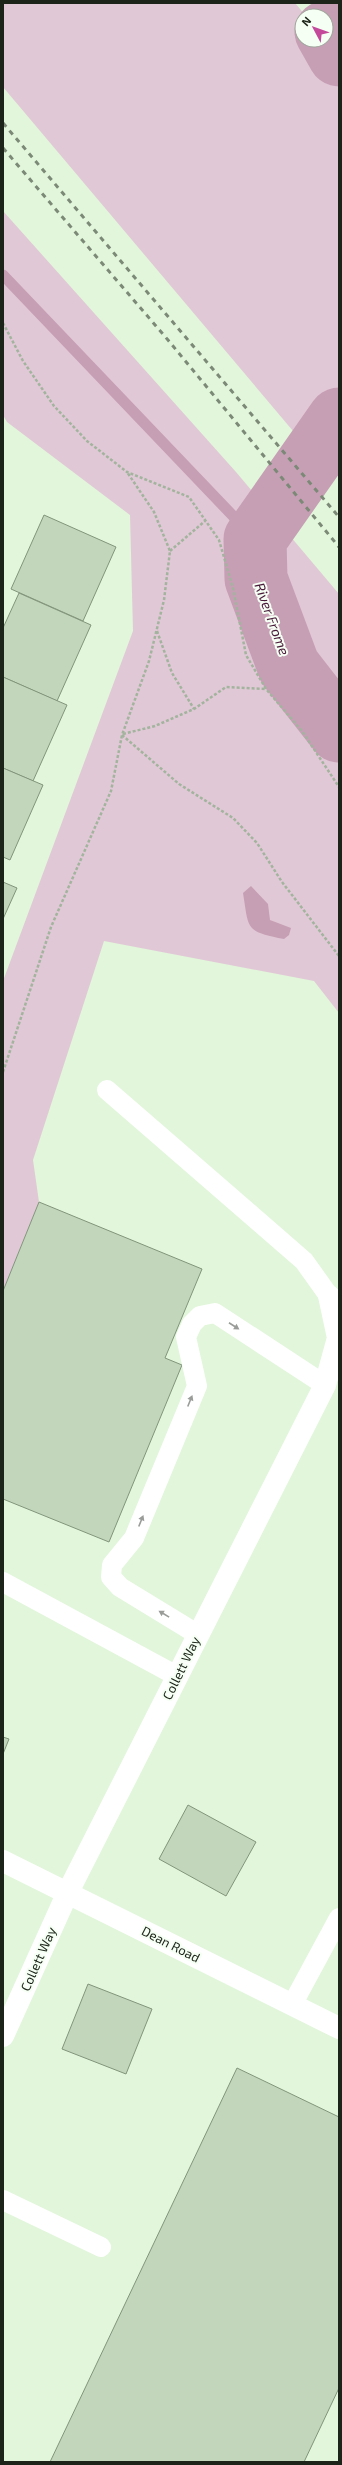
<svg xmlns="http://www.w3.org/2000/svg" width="342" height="2465" font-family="'Exo 2',sans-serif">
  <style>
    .green { fill: #e1c8d6 }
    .water { fill: #c69fb5 }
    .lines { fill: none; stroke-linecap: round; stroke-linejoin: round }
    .stream { stroke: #c69fb5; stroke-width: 11 }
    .river { stroke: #c69fb5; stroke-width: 63 }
    .building { fill: #c1d6bb; stroke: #82957c }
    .path { stroke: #a3b49e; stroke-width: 2.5; stroke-dasharray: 3 2; stroke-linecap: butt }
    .service { stroke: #fff; stroke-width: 20 }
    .minor { stroke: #fff; stroke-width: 22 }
    .rail { stroke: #7b8976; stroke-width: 3; stroke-dasharray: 5 5; stroke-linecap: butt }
    .oneway { fill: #999c98 }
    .labels { text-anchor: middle; stroke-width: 4; stroke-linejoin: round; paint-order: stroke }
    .street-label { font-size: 13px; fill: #1c2419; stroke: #f6fff4 }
    .water-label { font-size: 14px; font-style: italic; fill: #4a1a3a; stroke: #f6fff4 }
  </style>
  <rect width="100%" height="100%" fill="#e1f6da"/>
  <g class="green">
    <polygon points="3,3 295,3 306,16 302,16 302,40 321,40 339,74 339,396 304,444 3,87"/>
    <polygon points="319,3 339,3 339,35 321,5"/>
    <polygon points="3,211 236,472 339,594 339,1013 314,981 104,941 33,1160 39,1202 3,1291 3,981 133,631 130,515 7,422 3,415"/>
  </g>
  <path class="water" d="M251,886l17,18 2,16 21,8 -2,7 -5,4c-39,-8 -35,-9 -41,-46z"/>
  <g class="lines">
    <polyline class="stream" points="3,275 255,539"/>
    <g class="river">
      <polyline points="326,32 339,55"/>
      <polyline points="339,419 255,539 256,579 289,667 339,731"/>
    </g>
  </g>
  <g class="building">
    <polygon points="44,515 116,547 83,621 11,589"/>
    <polygon points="19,593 91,625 57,701 3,677 3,628"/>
    <polygon points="3,677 67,705 33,781 3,768"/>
    <polygon points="3,768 43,785 10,860 3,857"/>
    <polygon points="3,882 17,888 3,919"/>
    <polygon points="39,1202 202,1269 165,1358 182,1365 109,1542 3,1499 3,1291"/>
    <polygon points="3,1737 9,1739 3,1754"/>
    <polygon points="188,1805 256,1842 226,1896 159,1859"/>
    <polygon points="88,1984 152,2009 126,2074 62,2049"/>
    <polygon points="237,2068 339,2117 339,2388 304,2462 50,2462"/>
  </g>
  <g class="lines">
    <g class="path">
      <polyline points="3,323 23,361 54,406 87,441 127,472 189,497 219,540 233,588 246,655 266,689 302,731 339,787"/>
      <polyline points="170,551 205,521"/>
      <polyline points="157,631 172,673 194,709"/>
      <polyline points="123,734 155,726 194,709 226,687 266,689"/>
      <polyline points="122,735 179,784 233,818 257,843 282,882 339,956"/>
      <polyline points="3,1072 51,927 111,791 122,735 149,661 164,600 170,551 154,512 127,472"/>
    </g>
    <g class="service">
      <polyline points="107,1090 304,1261 329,1296"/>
      <polyline points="3,1582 177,1676"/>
      <polyline points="197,1634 120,1587 111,1577 112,1565 134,1538 197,1386 186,1337 192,1324 200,1316 215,1313 325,1385"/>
      <polyline points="292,2005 339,1918"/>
      <polyline points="3,2200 101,2247"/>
    </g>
    <g class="minor">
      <polyline points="3,1861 339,2028"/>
      <polyline points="3,2036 68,1892 325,1385 338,1338 329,1296"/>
    </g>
    <g class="rail">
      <polyline points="3,123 339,517"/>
      <polyline points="3,148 168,340 339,547"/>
    </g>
  </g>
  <defs><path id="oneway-solid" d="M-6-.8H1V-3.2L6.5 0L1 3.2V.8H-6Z"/></defs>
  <g class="oneway">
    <use href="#oneway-solid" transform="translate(234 1326) rotate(33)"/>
    <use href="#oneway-solid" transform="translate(190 1401) rotate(-68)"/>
    <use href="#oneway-solid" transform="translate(141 1521) rotate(-68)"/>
    <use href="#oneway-solid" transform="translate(164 1614) rotate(-149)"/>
  </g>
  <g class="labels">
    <g class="street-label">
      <text transform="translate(181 1668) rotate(-64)" y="5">Collett Way</text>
      <text transform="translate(171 1944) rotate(27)" y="5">Dean Road</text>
      <text transform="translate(38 1959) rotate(-66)" y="5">Collett Way</text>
    </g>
    <g class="water-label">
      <text transform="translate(272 619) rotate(70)" y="5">River Frome</text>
    </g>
  </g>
  <rect width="342" height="2465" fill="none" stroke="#1c2419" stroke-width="8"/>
  <g transform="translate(314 28) rotate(311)"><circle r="19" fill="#f6fff4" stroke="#9fa79c"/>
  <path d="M0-3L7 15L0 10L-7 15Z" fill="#c4499b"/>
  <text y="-6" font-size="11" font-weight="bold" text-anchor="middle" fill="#1c2419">N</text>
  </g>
</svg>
